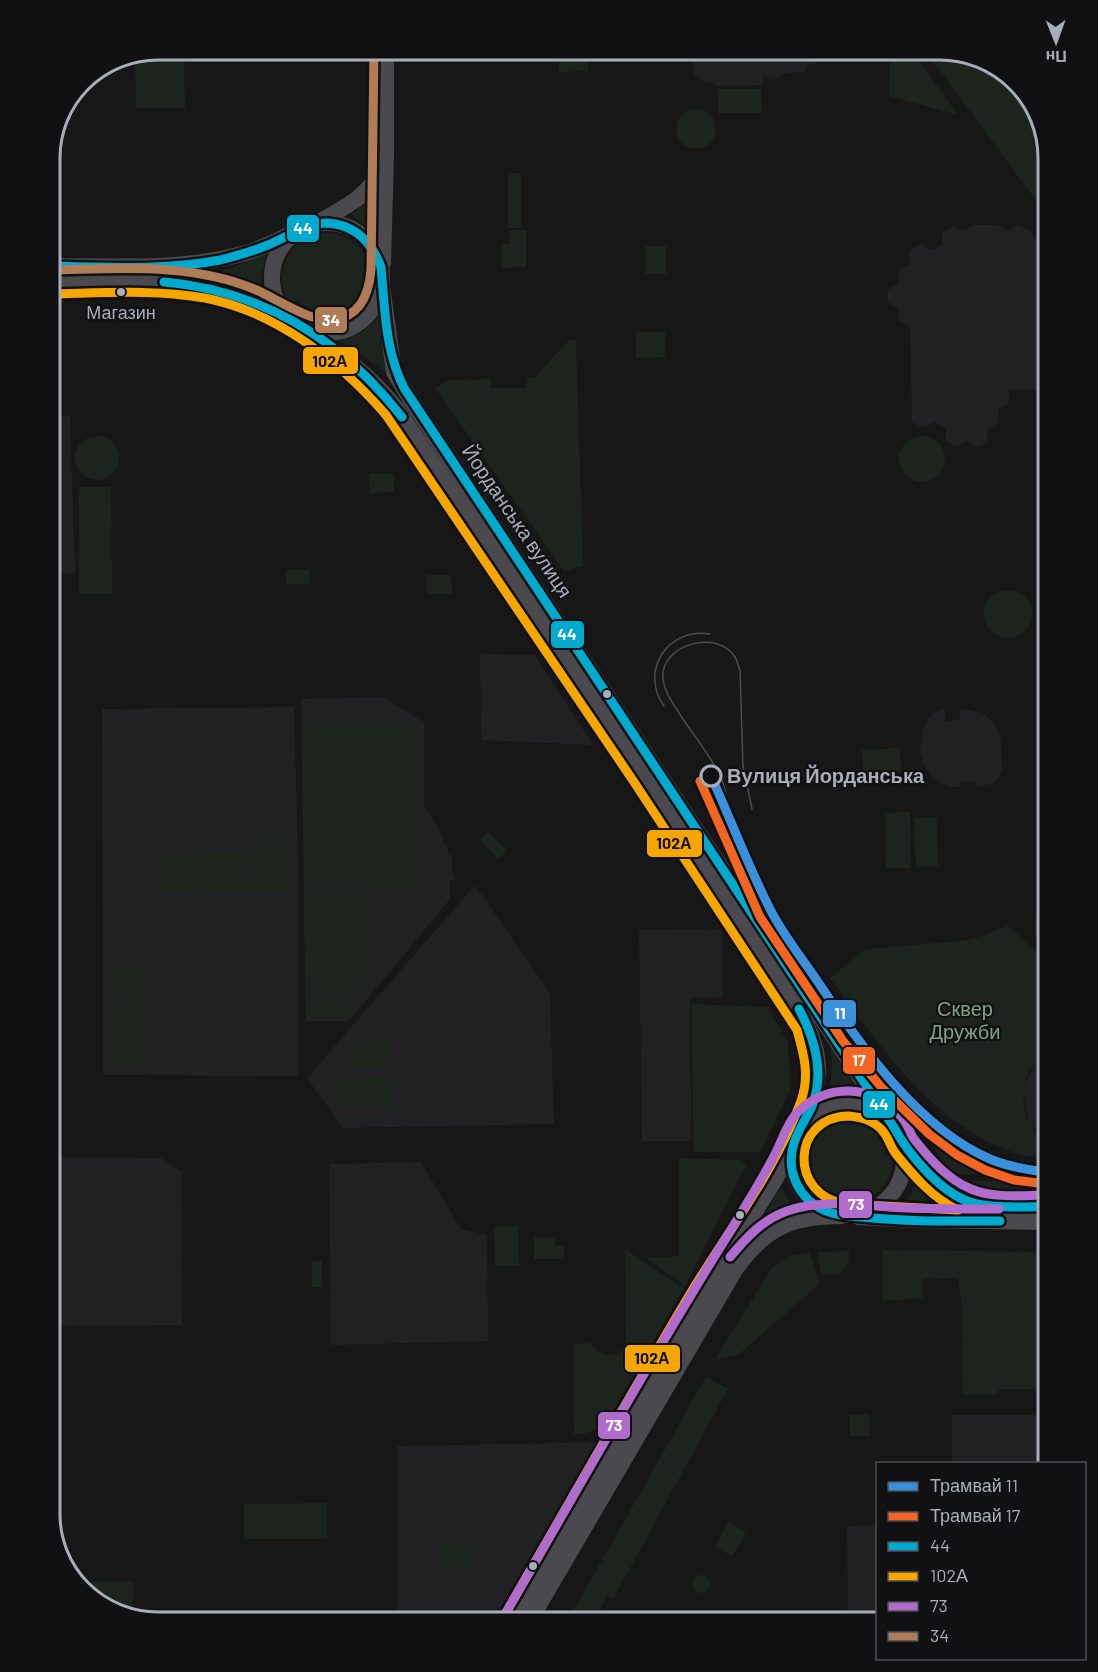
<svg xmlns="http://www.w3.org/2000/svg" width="1098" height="1672" font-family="Barlow,sans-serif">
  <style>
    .built { fill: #212123 }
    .green { fill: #1d241e }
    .water { fill: #2a3239 }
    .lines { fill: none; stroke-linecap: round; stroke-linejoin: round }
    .secondary { stroke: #4a4a4e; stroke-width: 16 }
    .tram { stroke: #4b4c4f; stroke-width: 1.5 }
    .bus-1-casing { stroke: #111113; stroke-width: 14 }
    .bus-2-casing { stroke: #111113; stroke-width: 14 }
    .bus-3-casing { stroke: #111113; stroke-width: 14 }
    .bus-4-casing { stroke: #111113; stroke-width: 14 }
    .bus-1 { stroke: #00a9ce; stroke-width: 9 }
    .bus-2 { stroke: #f7a600; stroke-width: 9 }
    .bus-3 { stroke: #b06ccc; stroke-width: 9 }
    .bus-4 { stroke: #b07c57; stroke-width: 9 }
    .tram-1-casing { stroke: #111113; stroke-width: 14 }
    .tram-2-casing { stroke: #111113; stroke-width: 14 }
    .tram-1 { stroke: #3a90db; stroke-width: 9 }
    .tram-2 { stroke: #f26522; stroke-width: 9 }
    .bus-dot { fill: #a8adb8; stroke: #111113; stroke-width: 2 }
    .stop-dot { fill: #111113; stroke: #a8adb8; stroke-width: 3 }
    .labels { text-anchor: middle; stroke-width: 4.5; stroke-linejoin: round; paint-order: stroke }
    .bus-label { font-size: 18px; fill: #a8adb8; stroke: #111113 }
    .street-label { font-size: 20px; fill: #a8adb8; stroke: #111113 }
    .stop-label { font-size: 20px; font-weight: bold; fill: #a8adb8; stroke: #111113; text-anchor: start }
    .park-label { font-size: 20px; fill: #7fa381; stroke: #111113 }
    .rim { fill: none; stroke: #a8adb8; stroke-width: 3 }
    .line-badge { stroke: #111113; stroke-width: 2 }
    .badge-label { font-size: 16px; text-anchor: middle; font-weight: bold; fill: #fff }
    .pale-badge-label { font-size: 16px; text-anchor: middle; font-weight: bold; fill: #111 }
  </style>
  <rect width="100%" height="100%" fill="#171717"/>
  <g class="built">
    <polygon points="692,50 821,50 821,57 815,64 807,65 804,72 785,73 773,81 763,75 763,85 717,86 712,83 702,81 693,74"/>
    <polygon points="974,225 997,225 1008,231 1018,225 1030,230 1048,262 1048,338 1043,338 1040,389 1009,390 1009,403 998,409 998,422 988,430 987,442 978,447 967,441 957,447 946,441 946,428 935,422 923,428 912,422 910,326 899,321 899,309 888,302 888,290 899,283 899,270 909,264 909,252 921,243 931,250 942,245 942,232 954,226 963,231"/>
    <polygon points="50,416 70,416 75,573 50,574"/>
    <polygon points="480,654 535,655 593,745 481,740"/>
    <polygon points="383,697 424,722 424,805 443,836 443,845 447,845 448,855 452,855 452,874 454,874 454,880 450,880 450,899 349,1021 306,1021 301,699"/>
    <polygon points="294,707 299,896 299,1076 103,1075 102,709"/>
    <polygon points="944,708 946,721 960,720 960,708 983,713 995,724 1001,739 1002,769 999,778 991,784 976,787 976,781 960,782 960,787 951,787 941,783 930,774 923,762 920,751 924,725 932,714"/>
    <polygon points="475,885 550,993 554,1124 343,1128 307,1078"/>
    <polygon points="722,929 723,997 690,998 691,1141 642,1141 639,930"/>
    <polygon points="1048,1053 1048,1159 1045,1159 1041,1135 1029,1123 1027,1115 1023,1089 1035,1063 1042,1056"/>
    <polygon points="50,1157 161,1158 181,1171 182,1325 50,1326"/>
    <polygon points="421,1162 461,1229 487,1235 488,1341 331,1345 329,1164"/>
    <rect x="952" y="1415" width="96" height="48"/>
    <polygon points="610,1442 505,1622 397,1622 397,1446"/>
    <polygon points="877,1525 877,1622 848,1622 847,1526"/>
  </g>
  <g class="green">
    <polygon points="559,50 587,50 588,71 559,72"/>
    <polygon points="890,50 911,50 958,115 889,96"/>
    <polygon points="925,50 948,50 991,64 1042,130 1048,158 1048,217"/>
    <polygon points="184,58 185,108 136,108 135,59"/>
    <polygon points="718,89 761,89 762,113 718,113"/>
    <circle cx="696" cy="129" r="20"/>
    <rect x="508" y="173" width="13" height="55"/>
    <polygon points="381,181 379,237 352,215"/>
    <polygon points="509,230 526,230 526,267 501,268 501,244 509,244"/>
    <circle cx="327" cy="278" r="45"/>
    <rect x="645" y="246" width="21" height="28"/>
    <polygon points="267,254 260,279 267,302 195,276 222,271"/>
    <polygon points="380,316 380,339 391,377 356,350 338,340 362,332"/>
    <polygon points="636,332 665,332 665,357 636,358"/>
    <polygon points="576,339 583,566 564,571 435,388 449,380 491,379 491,388 527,388 527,378 534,378 569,340"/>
    <circle cx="97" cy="458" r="22"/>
    <circle cx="922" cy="459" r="23"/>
    <polygon points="369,474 394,474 394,492 369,493"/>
    <polygon points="79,487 111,487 112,594 79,594"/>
    <rect x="286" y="570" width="23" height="14"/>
    <polygon points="427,575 451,575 452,594 427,594"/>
    <circle cx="1008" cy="614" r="24"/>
    <rect x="307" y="722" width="110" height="167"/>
    <polygon points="900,748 901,772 863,773 862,750"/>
    <polygon points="910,812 911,868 886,868 885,813"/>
    <polygon points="914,818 937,818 938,866 916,867"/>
    <polygon points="488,832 507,851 498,859 480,840"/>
    <polygon points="254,833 287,833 288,892 255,892"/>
    <polygon points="203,853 204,891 160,892 160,854"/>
    <polygon points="205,853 253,853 253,892 206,892"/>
    <polygon points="370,891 371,991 305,992 304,892"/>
    <rect x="1035" y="919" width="13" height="17"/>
    <path d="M1008,926l40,35v92c-24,11 -31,47 -19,70 8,13 13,9 15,28 -7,10 -23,4 -34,0 -80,-29 -131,-107 -180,-173l36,-29 104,-9z"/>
    <polygon points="108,966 141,966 142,1004 108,1004"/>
    <polygon points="347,993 348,1018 310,1018 309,994"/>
    <polygon points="691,1004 768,1007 788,1043 790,1090 760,1152 694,1152"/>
    <polygon points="108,1005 141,1005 142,1065 108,1066"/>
    <polygon points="389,1040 391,1068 347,1070 346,1042"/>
    <polygon points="830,1042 859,1086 830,1090 832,1065"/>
    <polygon points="394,1077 395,1108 332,1109 332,1078"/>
    <path d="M901,1094c41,38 78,72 136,79l-2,2 -75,-1 -13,-7 -49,-70z"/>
    <circle cx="847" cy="1158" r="46"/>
    <polygon points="679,1158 740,1160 747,1164 685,1286 647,1258 679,1256"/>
    <polygon points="918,1173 935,1192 913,1214 896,1213 911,1194"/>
    <path d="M1037,1179l2,4 -17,19c-19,-1 -51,3 -56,-21z"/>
    <polygon points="781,1187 797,1214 752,1237"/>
    <polygon points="939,1195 957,1208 980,1216 920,1215"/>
    <polygon points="518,1226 519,1266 495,1266 494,1227"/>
    <polygon points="534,1237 555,1238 555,1246 564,1246 564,1259 534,1259"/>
    <path d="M625,1249l59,40 -81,139 -20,6h-9l-1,-90 17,-1c12,15 26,18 36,1z"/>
    <polygon points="883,1250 1048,1252 1048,1394 1040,1394 1039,1389 999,1389 998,1394 963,1395 962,1308 958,1278 923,1279 923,1299 883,1300"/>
    <polygon points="849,1251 849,1261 838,1275 821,1274 817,1252"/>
    <polygon points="810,1252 819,1283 815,1288 738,1355 715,1360 771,1269 787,1256"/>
    <polygon points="322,1260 322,1287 312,1287 312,1261"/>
    <polygon points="706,1377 728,1389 613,1599 608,1596 598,1612 598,1622 567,1622"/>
    <polygon points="869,1414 869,1436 850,1436 850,1415"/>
    <polygon points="327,1503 327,1539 244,1539 244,1504"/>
    <polygon points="728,1522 746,1532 732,1556 715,1547"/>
    <polygon points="871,1538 877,1538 877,1603 872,1603"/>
    <polygon points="474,1541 474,1566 441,1567 440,1542"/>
    <circle cx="701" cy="1584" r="9"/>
    <polygon points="133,1581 133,1615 98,1604 78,1582"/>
  </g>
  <polygon class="water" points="991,64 1000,68 1037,110 1042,130"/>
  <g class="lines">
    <g class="secondary">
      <path d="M319,222c27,-15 53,-28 64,-58"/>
      <circle cx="327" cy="278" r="55"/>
      <polyline points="383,263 386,155 386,50"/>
      <path d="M50,266c63,0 130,5 192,-12 16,-4 32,-12 47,-19"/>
      <path d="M50,282c50,0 114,-6 162,6 26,6 50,18 74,29"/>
      <polyline points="382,286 394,372 410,399 893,1126"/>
      <path d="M306,329c33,24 65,47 90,79l248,367 153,232c28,47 27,75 2,123"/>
      <circle cx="848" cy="1159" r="56"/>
      <path d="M902,1143c11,10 18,22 28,32 37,36 71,32 118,32"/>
      <polyline points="858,1217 916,1220 1048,1222"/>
      <polyline points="514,1622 701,1299 776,1178 792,1148"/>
      <path d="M529,1622l206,-352c29,-41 55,-54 106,-54"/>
    </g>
    <g class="tram">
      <path d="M664,706c-25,-35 4,-79 46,-72"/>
      <path d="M730,819c-2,-13 -3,-29 -9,-41 -10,-22 -27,-42 -40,-62 -8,-13 -16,-22 -18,-37 -4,-34 54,-51 72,-22 2,3 3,9 5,13l3,96 9,43"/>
    </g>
    <g class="bus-1-casing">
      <g id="bus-1">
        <path d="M50,266c56,1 114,5 170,-6 16,-4 33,-9 48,-15 19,-8 39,-22 60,-22 28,2 44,20 53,44 4,42 4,83 23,121l489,738c16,29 50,71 84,78 23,5 48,2 71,3"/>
        <path d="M164,282c100,9 177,57 238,135"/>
        <path d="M799,1009c16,30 26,64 13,97 -6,13 -14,24 -18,37 -9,28 5,57 32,68 11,5 24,5 36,6 46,5 92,4 138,4"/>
      </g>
    </g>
    <g class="bus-2-casing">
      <g id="bus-2">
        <path d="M50,294c52,-1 104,-5 155,4 72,14 135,64 181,117l248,367 163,248c7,25 13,46 4,71 -25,69 -73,130 -111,193 -63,106 -124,215 -186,322"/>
        <path d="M849,1116c13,1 28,6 36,18 4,6 6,14 11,20 17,21 36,44 62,56l-112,-6c-57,-8 -56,-87 3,-88z"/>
      </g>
    </g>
    <g class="bus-3-casing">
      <g id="bus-3">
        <path d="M730,1257c16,-19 32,-37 57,-46 37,-13 81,-5 119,-3 31,1 62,1 93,1"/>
        <path d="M504,1616c76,-131 150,-263 230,-391 13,-22 27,-44 39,-67 8,-14 12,-31 23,-44 14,-15 32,-23 52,-23 21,0 43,11 55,28 5,6 7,14 11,20 15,19 34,41 57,50 24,10 52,6 77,6"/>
      </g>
    </g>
    <g class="bus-4-casing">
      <path id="bus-4" d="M50,270c67,-1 140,-8 204,19 20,8 59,35 80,31 26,-4 35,-26 37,-50l3,-220"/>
    </g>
    <use href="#bus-1" class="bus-1"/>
    <use href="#bus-2" class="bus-2"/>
    <use href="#bus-3" class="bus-3"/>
    <use href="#bus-4" class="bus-4"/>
    <g class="tram-1-casing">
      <path id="tram-1" d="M711,776c20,44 37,90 59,133 13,26 32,49 48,73 42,63 100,146 172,177 19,8 38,11 58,13"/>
    </g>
    <g class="tram-2-casing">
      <polyline id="tram-2" points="700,781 760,917 843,1041 882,1088 929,1134 957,1155 985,1170 1014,1180 1047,1184"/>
    </g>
    <use href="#tram-1" class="tram-1"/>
    <use href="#tram-2" class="tram-2"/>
  </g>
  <g class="bus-dot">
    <circle cx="121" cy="292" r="5"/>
    <circle cx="607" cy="694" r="5"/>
    <circle cx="740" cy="1215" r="5"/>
    <circle cx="533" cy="1566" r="5"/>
  </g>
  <circle class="stop-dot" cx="711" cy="776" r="10"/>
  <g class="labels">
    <g class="bus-label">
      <text x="121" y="319">Магазин</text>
    </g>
    <g class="street-label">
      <text transform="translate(517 521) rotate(56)" y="7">Йорданська вулиця</text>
    </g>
    <g class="stop-label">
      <text x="727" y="783">Вулиця Йорданська</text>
    </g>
    <g class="park-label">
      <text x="965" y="1016">Сквер<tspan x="965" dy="23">Дружби</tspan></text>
    </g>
  </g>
  <path d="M0 0H1098V1672H0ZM158 60H940A98 98 0 0 1 1038 158V1514A98 98 0 0 1 940 1612H158A98 98 0 0 1 60 1514V158A98 98 0 0 1 158 60Z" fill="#111113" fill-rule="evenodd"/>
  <path class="rim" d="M158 60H940A98 98 0 0 1 1038 158V1514A98 98 0 0 1 940 1612H158A98 98 0 0 1 60 1514V158A98 98 0 0 1 158 60Z"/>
  <g class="line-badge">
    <rect x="286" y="214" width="34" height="29" rx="6" fill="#00a9ce"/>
    <rect x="314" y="306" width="34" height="28" rx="6" fill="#b07c57"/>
    <rect x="302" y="346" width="57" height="29" rx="6" fill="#f7a600"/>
    <rect x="550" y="620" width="35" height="29" rx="6" fill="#00a9ce"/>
    <rect x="646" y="829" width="57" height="29" rx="6" fill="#f7a600"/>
    <rect x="822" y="999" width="35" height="29" rx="6" fill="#3a90db"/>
    <rect x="842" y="1046" width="34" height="29" rx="6" fill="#f26522"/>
    <rect x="862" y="1090" width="34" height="29" rx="6" fill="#00a9ce"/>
    <rect x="838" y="1190" width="35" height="29" rx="6" fill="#b06ccc"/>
    <rect x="624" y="1344" width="57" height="29" rx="6" fill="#f7a600"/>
    <rect x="597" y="1411" width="34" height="29" rx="6" fill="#b06ccc"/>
  </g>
  <g class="badge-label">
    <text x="303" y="234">44</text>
    <text x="331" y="326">34</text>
    <text x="567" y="640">44</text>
    <text x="840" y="1019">11</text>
    <text x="859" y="1066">17</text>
    <text x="879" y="1110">44</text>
    <text x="856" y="1210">73</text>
    <text x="614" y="1431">73</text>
  </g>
  <g class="pale-badge-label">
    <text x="330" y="367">102А</text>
    <text x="674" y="849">102А</text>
    <text x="652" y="1364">102А</text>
  </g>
  <rect x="876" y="1462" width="210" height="198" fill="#111113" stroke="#4d4f55" stroke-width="1.5"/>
  <rect x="888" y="1482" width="30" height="9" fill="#3a90db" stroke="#4d4f55" stroke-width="1.5"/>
  <text x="930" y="1492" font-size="18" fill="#a8adb8">Трамвай 11</text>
  <rect x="888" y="1512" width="30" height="9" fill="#f26522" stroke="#4d4f55" stroke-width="1.5"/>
  <text x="930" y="1522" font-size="18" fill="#a8adb8">Трамвай 17</text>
  <rect x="888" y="1542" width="30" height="9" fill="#00a9ce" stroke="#4d4f55" stroke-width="1.5"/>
  <text x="930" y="1552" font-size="18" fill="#a8adb8">44</text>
  <rect x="888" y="1572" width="30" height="9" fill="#f7a600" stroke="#4d4f55" stroke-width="1.5"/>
  <text x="930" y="1582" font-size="18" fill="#a8adb8">102А</text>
  <rect x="888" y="1602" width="30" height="9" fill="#b06ccc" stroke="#4d4f55" stroke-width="1.5"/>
  <text x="930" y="1612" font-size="18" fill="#a8adb8">73</text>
  <rect x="888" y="1632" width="30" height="9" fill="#b07c57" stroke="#4d4f55" stroke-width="1.5"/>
  <text x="930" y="1642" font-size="18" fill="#a8adb8">34</text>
  <g transform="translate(1056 42) rotate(179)" stroke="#111113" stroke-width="4.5" paint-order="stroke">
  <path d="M0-4.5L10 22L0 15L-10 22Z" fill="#a8adb8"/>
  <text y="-9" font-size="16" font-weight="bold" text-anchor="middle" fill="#a8adb8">Пн</text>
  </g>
</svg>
